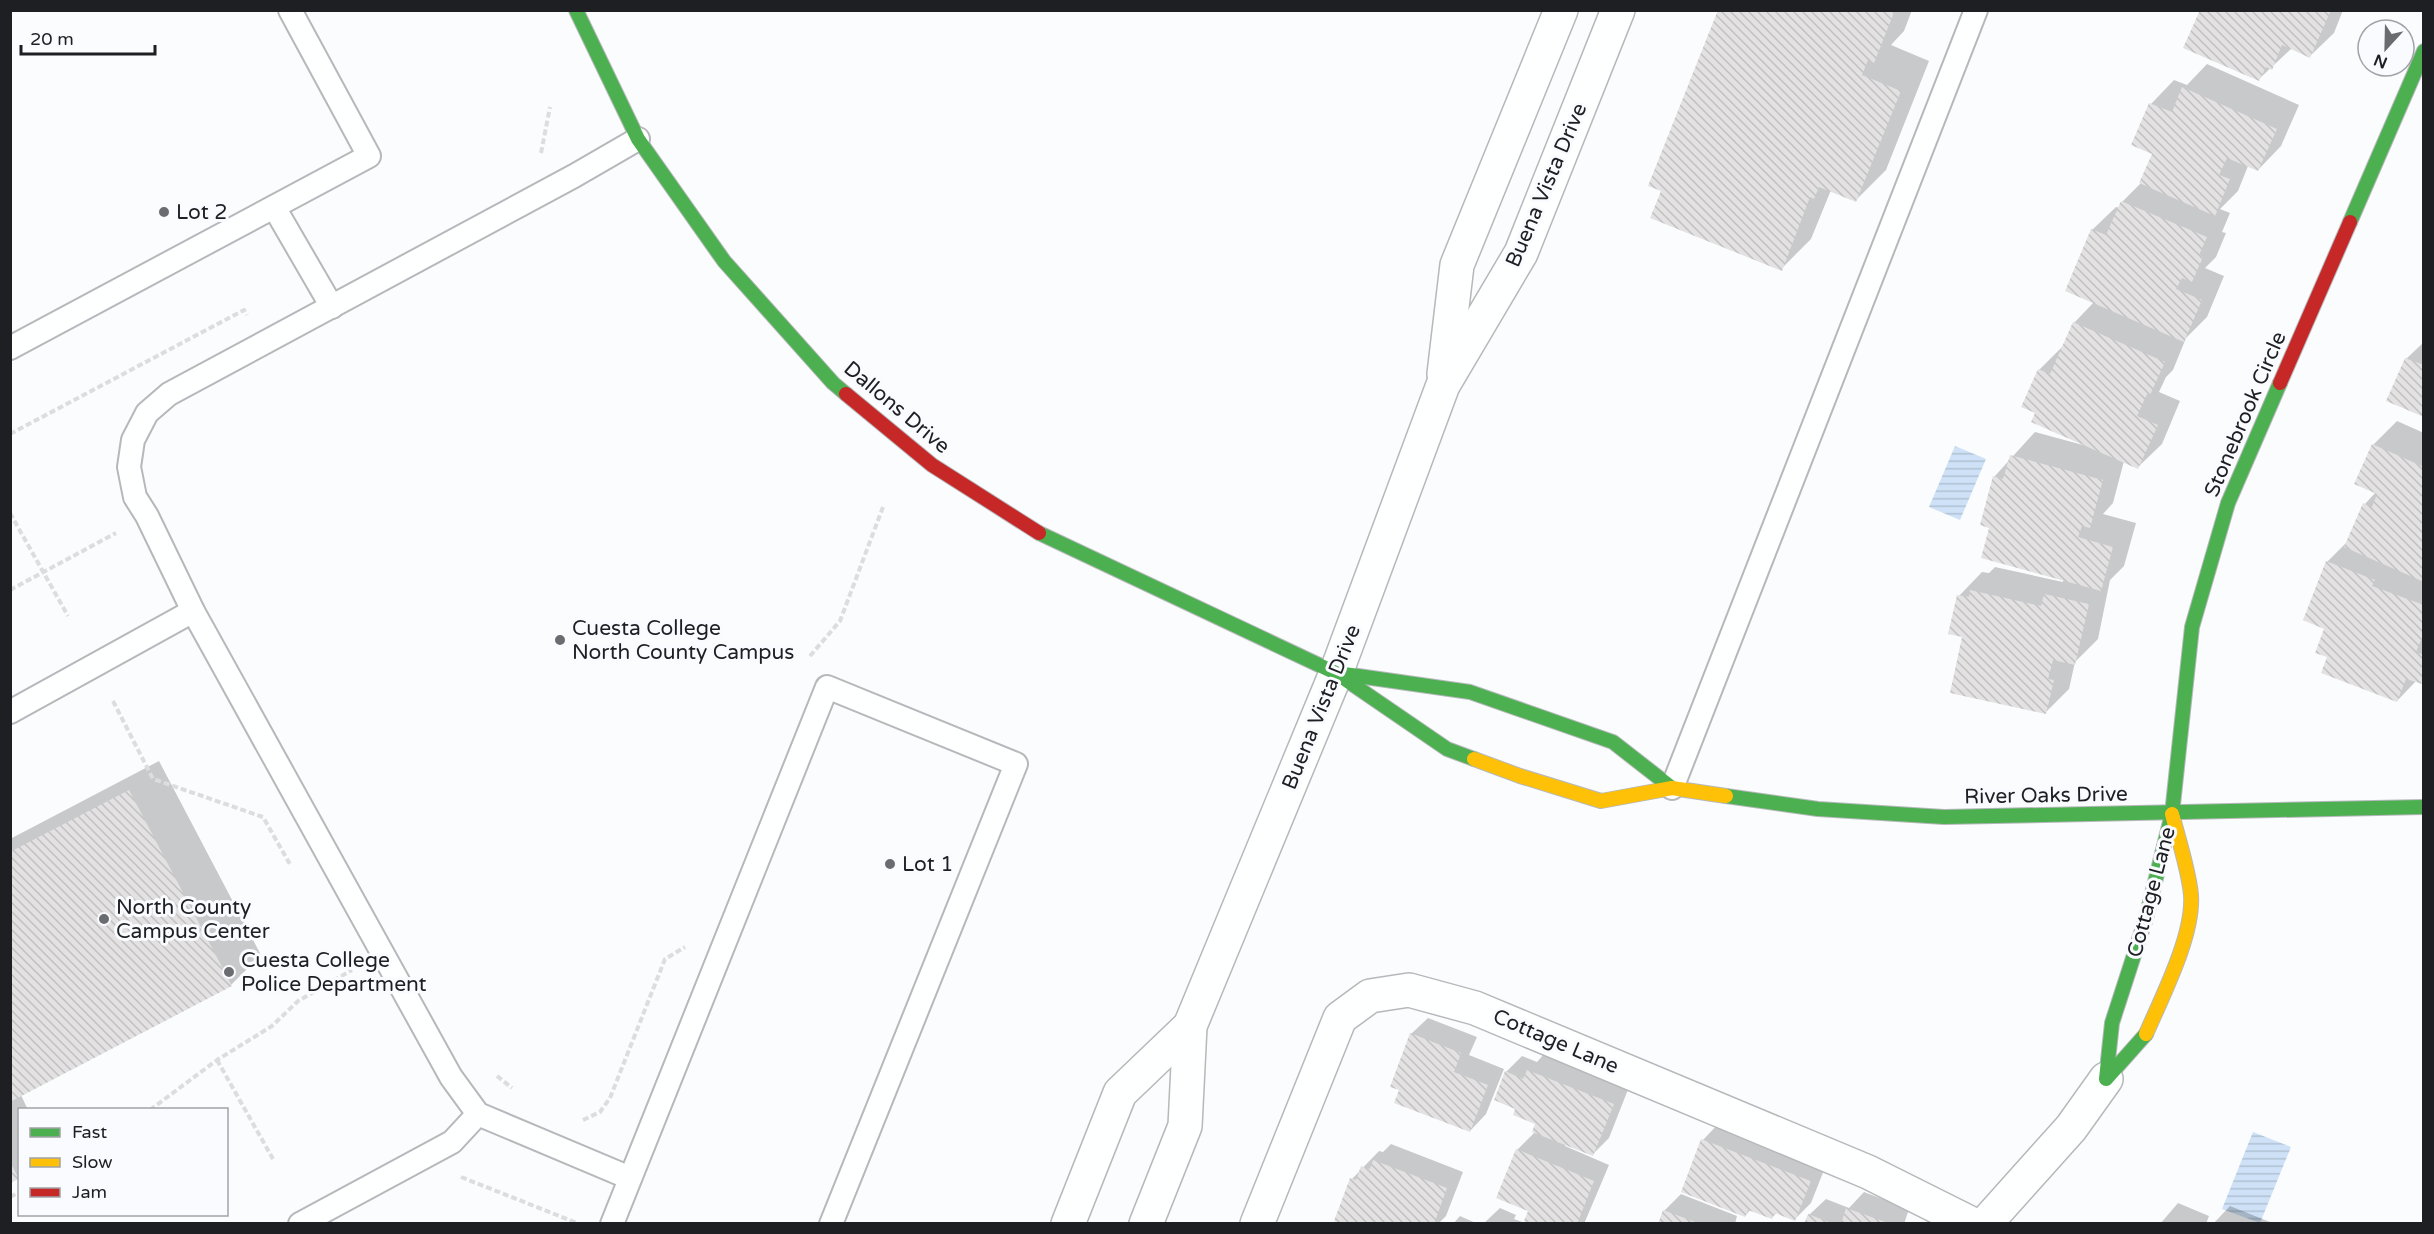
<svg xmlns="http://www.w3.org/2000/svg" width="2434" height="1234" font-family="'Varela Round',sans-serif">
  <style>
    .water { fill: url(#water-rules) }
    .shadow { fill: #0003 }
    .building { fill: url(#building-back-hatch) }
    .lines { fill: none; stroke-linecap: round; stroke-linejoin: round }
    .lane-casing { stroke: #b6b8bb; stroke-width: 26 }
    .street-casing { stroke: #b6b8bb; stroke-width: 36 }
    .fast-casing { stroke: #b6b8bb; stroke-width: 16 }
    .slow-casing { stroke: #b6b8bb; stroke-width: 16 }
    .jam-casing { stroke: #b6b8bb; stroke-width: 16 }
    .path { stroke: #dcdddd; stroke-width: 4; stroke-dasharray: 6 3; stroke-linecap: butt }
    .lane { stroke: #feffff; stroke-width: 22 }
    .street { stroke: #feffff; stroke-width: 33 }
    .fast { stroke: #4caf50; stroke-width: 14 }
    .slow { stroke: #ffc107; stroke-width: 14 }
    .jam { stroke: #c62828; stroke-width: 14 }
    .poi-dot { fill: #6a6c6f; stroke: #f9fbff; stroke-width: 2 }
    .labels { text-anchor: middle; stroke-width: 6; stroke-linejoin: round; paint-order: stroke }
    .street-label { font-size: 21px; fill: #1d1f22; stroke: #f9fbff }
    .poi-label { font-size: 21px; fill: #1d1f22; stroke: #f9fbff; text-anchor: start }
  </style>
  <defs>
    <pattern id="water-rules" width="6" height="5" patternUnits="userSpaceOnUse" patternTransform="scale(1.5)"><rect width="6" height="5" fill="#cee1f6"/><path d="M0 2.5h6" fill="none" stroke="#b0c1d3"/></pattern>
    <pattern id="building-back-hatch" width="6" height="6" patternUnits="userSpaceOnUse" patternTransform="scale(1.5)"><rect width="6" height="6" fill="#e3e1e2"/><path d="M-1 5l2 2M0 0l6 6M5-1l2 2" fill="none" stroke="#c2c1c2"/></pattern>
  </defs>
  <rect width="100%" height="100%" fill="#fafcfe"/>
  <g class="water">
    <polygon points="1955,446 1986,459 1960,520 1929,507"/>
    <polygon points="2253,1132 2291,1147 2260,1223 2222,1209"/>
  </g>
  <g class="shadow">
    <polygon points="1719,10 1912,10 1904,31 1891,45 1929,61 1886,170 1856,200 1831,190 1811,239 1781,269 1663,191"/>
    <polygon points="2202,10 2343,10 2334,33 2310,56 2292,48 2259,79"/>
    <polygon points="2207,64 2299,105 2281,146 2258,170 2248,166 2238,191 2220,209 2230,213 2222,232 2226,233 2216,257 2205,268 2224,276 2207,317 2186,338 2173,370 2166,377 2159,392 2180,401 2162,444 2138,467 2124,461 2113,503 2103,514 2136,523 2124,566 2110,580 2098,639 2075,662 2069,689 2046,712 1964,636 1959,596 1982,572 1989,573 1995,567 2063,582 2063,579 1991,527 1994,477 2035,432 2083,445 2083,443 2037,412 2039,370 2063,346 2074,323 2094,302 2092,230 2116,207 2120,208 2122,202 2141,183 2154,153 2133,144 2151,104 2174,80 2187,85"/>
    <polygon points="2424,342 2424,416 2406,359"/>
    <polygon points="2397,421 2424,433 2424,681 2416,681 2397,701 2329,656 2326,628 2327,562 2349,540 2365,504 2376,492 2373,445"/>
    <polygon points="159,761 261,955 231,985 21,1095 28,1110 20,1110 20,1176 10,1182 10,839"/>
    <polygon points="1428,1018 1477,1037 1469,1055 1504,1069 1486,1114 1470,1131 1401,1090 1411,1034"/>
    <polygon points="1544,1054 1629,1087 1609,1138 1593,1154 1566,1144 1565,1146 1609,1165 1584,1224 1483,1224 1500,1208 1516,1215 1514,1219 1525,1223 1530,1210 1517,1150 1535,1132 1537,1124 1517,1108 1506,1072 1522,1056 1537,1062"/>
    <polygon points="1719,1123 1826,1165 1811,1203 1794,1220 1777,1212 1772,1218 1751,1209 1745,1216 1703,1140"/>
    <polygon points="1391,1144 1463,1172 1446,1216 1438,1224 1346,1224 1336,1220 1352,1179 1379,1151 1383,1152"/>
    <polygon points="1864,1192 1909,1209 1904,1224 1806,1224 1809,1215 1826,1199 1849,1208"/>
    <polygon points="1681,1194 1737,1216 1735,1224 1659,1224 1664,1211"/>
    <polygon points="2178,1203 2209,1216 2206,1224 2160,1224"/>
    <polygon points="2230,1206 2275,1224 2213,1224"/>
    <polygon points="1460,1216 1478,1224 1453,1224"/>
  </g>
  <g class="building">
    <polygon points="1718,10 1895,10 1874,63 1868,60 1862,75 1901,91 1856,202 1819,187 1814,199 1810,197 1782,271 1650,218 1661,191 1648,186"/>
    <polygon points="2200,10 2331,10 2310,58 2282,45 2272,70 2266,67 2259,81 2183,48"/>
    <polygon points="2182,87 2277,129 2258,171 2227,158 2219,175 2230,179 2215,216 2139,183 2152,154 2131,145 2149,103 2172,112"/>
    <polygon points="2121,201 2207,237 2199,255 2203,257 2192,282 2182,278 2176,289 2202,300 2184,342 2065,291 2091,229 2106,235"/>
    <polygon points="2073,322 2165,362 2150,395 2147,394 2137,416 2158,425 2138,469 2031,422 2035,413 2021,407 2038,369 2050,374"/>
    <polygon points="2405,358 2424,365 2424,417 2386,401"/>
    <polygon points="2372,444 2424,467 2424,582 2344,547 2363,503 2372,507 2377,494 2354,484"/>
    <polygon points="2010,455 2103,480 2090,528 2082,526 2078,537 2113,547 2101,591 1981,558 1989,528 1980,525 1993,476 2003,479"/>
    <polygon points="2326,561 2375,580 2372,586 2424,605 2424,633 2416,652 2424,655 2424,680 2422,684 2406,679 2397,702 2321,673 2327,657 2315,653 2324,629 2303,620"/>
    <polygon points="1970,590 2041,606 2044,594 2089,604 2075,665 2053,660 2048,679 2054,680 2046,714 1950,693 1962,637 1948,634 1957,595 1969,597"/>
    <polygon points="129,790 232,986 10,1102 10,852"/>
    <polygon points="1410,1033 1461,1053 1454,1072 1488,1085 1470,1132 1394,1103 1399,1090 1390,1087"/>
    <polygon points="1527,1070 1614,1104 1593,1156 1532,1132 1535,1124 1513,1115 1515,1109 1494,1100 1505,1071 1523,1079"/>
    <polygon points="1701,1139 1811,1181 1795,1221 1775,1213 1772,1219 1748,1210 1745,1217 1681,1192"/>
    <polygon points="1516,1149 1594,1181 1577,1224 1529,1224 1524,1221 1528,1211 1496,1198"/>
    <polygon points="1373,1160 1447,1188 1434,1224 1341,1224 1334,1221 1350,1178 1356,1180 1361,1166 1370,1169"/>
    <polygon points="10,1162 19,1179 10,1183"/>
    <polygon points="1846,1208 1888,1223 1888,1224 1841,1224"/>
    <polygon points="1663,1210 1698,1223 1698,1224 1658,1224"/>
    <polygon points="1808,1214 1831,1223 1831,1224 1804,1224"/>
  </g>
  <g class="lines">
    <g class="lane-casing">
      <g id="lane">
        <polyline points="274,207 332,307"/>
        <polyline points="10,348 369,156 290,10"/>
        <polyline points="10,712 193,611"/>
        <polyline points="1672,788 1976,10"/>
        <polyline points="630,1178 478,1114 451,1077 193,611 147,516 135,497 129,467 133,440 147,413 169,394 574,176 638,139"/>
        <polyline points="300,1224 452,1142 478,1114"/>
        <polyline points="612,1224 827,687 1016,764 831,1224"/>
      </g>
    </g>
    <g class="street-casing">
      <g id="street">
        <polyline points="1444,374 1457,265 1561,10"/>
        <polyline points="1068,1224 1120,1093 1190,1026"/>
        <polyline points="1146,1224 1185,1126 1190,1026 1336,673 1443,385 1521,253 1618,10"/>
        <polyline points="1257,1224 1340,1018 1370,996 1409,990 1475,1008 1868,1172 1972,1224"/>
        <polyline points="1985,1224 2071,1128 2106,1079"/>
      </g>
    </g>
    <g class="fast-casing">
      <g id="fast">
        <polyline points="576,10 638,139 724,261 833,383 846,394"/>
        <polyline points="2350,222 2424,51"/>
        <polyline points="1039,533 1336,673 1447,749 1474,759"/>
        <polyline points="1344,674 1470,692 1613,742 1672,788"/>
        <polyline points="1726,796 1818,809 1944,817 2424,807"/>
        <polyline points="2146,1034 2106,1079 2112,1023 2146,918 2172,814 2192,627 2228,503 2280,383"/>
      </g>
    </g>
    <g class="slow-casing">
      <g id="slow">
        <polyline points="1474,759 1520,776 1601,801 1672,788 1726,796"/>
        <path d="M2146,1034c16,-37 48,-99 45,-139 -2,-24 -13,-57 -19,-81"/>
      </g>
    </g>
    <g class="jam-casing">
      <g id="jam">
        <polyline points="2280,383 2350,222"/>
        <polyline points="846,394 932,465 1039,533"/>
      </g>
    </g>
    <g class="path">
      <polyline points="541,153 550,107"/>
      <polyline points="10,434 244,310 247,315"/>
      <polyline points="10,513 68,616"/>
      <polyline points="10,590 116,533"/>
      <polyline points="810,656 840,621 883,507"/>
      <polyline points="113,701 153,779 263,817 291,866"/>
      <polyline points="217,1060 273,1159"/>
      <polyline points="497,1076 512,1088"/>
      <polyline points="150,1110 217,1060 272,1026 298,1001 352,970"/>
      <polyline points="583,1120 600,1112 610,1098 665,959 685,947"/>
      <polyline points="461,1177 577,1223"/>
      <polyline points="10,1197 20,1192"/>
    </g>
    <use href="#lane" class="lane"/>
    <use href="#street" class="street"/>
    <use href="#fast" class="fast"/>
    <use href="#slow" class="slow"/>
    <use href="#jam" class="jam"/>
  </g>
  <g class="poi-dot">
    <circle cx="164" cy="212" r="6"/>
    <circle cx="560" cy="640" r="6"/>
    <circle cx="890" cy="864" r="6"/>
    <circle cx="104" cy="919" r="6"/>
    <circle cx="229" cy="972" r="6"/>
  </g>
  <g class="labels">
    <g class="street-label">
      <text transform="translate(1546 185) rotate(-67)" y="7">Buena Vista Drive</text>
      <text transform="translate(897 407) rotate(40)" y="7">Dallons Drive</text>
      <text transform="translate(2245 414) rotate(-67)" y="7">Stonebrook Circle</text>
      <text transform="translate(1321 707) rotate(-68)" y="7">Buena Vista Drive</text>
      <text transform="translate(2046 795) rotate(-1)" y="7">River Oaks Drive</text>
      <text transform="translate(2151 892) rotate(-75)" y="7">Cottage Lane</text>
      <text transform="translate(1556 1041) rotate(23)" y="7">Cottage Lane</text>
    </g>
    <g class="poi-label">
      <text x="176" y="219">Lot 2</text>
      <text x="572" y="635">Cuesta College<tspan x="572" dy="24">North County Campus</tspan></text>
      <text x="902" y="871">Lot 1</text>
      <text x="116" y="914">North County<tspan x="116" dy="24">Campus Center</tspan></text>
      <text x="241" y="967">Cuesta College<tspan x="241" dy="24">Police Department</tspan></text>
    </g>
  </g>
  <rect width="2434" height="1234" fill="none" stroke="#1d1f22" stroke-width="24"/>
  <rect x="18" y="1108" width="210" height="108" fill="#f9fbff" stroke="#a1a3a7" stroke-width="1.5"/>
  <rect x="30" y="1128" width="30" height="9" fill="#4caf50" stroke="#a1a3a7" stroke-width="1.5"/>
  <text x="72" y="1138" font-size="18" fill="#1d1f22">Fast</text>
  <rect x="30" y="1158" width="30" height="9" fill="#ffc107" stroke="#a1a3a7" stroke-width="1.5"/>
  <text x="72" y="1168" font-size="18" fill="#1d1f22">Slow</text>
  <rect x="30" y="1188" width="30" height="9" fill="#c62828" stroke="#a1a3a7" stroke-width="1.5"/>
  <text x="72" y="1198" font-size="18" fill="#1d1f22">Jam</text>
  <g transform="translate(2386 48) rotate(202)"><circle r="28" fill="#f9fbff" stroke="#a1a3a7" stroke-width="1.5"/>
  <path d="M0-4.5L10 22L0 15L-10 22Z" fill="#6a6c6f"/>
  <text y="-9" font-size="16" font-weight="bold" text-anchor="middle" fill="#1d1f22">N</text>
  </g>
  <path d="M21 45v9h134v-9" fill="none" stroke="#1d1f22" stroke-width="3"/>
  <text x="30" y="45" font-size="18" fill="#1d1f22" stroke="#f9fbff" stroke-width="4.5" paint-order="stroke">20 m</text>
</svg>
